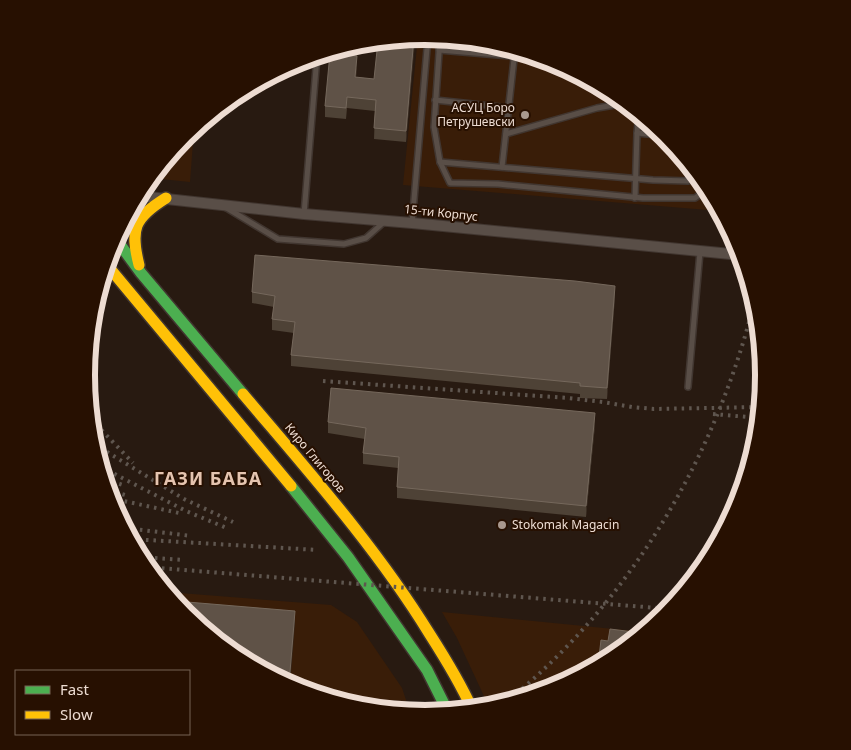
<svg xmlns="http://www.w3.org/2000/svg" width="851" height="750" font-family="'Noto Sans',sans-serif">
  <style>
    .built { fill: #391d08 }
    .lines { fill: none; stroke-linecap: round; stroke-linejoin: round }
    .lane-casing { stroke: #413630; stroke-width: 8 }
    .street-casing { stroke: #413630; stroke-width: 12 }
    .fast-casing { stroke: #413630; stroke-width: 14 }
    .slow-casing { stroke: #413630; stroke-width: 14 }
    .lane { stroke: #594e47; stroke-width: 5 }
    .street { stroke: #594e47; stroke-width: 10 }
    .fast { stroke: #4caf50; stroke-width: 11 }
    .slow { stroke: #ffc107; stroke-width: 11 }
    .rail { stroke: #5f564f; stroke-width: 4; stroke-dasharray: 2.5 5; stroke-linecap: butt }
    .wall { fill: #4e4236 }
    .shaded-wall { fill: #382b20 }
    .building { fill: #5f5247; stroke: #75685c }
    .poi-dot { fill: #a8988e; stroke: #271001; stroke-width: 2 }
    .labels { text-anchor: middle; stroke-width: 4; stroke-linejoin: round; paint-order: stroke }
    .poi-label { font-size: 12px; fill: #eddcd2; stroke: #271001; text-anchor: end }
    .street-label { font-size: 12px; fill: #eddcd2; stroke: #271001 }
    .district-label { font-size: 18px; font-weight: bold; letter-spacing: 1px; fill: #e5c4af; stroke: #271001 }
    .rim { fill: none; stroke: #eddcd2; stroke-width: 6 }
  </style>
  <rect width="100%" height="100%" fill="#281a11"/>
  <g class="built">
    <polygon points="426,36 492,43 555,62 614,93 665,136 707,187 720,211 403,185 418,37"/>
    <polygon points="194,129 190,182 151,178 186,135"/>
    <polygon points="167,592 331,605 357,622 402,688 410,712 359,707 296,688 237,656 186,614"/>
    <polygon points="442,612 644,632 613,657 555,688 489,707 457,638"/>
  </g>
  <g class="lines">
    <g class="lane-casing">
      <g id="lane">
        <polyline points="440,38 434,127 440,162 450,183 498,184 643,198 695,198 708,189"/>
        <polyline points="439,50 544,59"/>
        <polyline points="435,100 510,108"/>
        <polyline points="639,114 637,133 658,135 661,132"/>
        <polyline points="506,134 597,108 626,103"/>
        <polyline points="440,162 653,180 688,181 699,177"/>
        <polyline points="502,167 515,50"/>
        <polyline points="635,198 637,133"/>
        <polyline points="225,207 278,239 344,244 366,238 384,222"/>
        <polyline points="304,214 317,56"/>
        <polyline points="412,223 428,37"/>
        <polyline points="688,387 700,252"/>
        <polyline points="344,703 444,706"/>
      </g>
    </g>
    <g class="street-casing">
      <polyline id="street" points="139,196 304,214 412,223 741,255"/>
    </g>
    <g class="fast-casing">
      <g id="fast">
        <polyline points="116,239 141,273 243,394"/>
        <polyline points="291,486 348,557 427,670 448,712"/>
      </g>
    </g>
    <g class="slow-casing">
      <g id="slow">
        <polyline points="107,265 291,486"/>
        <path d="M139,265c-9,-36 -5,-47 27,-67"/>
        <path d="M243,394c66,78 133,153 186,239 16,25 31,49 43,76"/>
      </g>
    </g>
    <use href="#lane" class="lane"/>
    <use href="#street" class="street"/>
    <use href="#fast" class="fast"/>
    <use href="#slow" class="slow"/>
    <g class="rail">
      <polyline points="323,381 568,398 603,402 632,407 654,409 761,407"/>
      <polyline points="713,414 760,418"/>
      <polyline points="91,419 133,463"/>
      <polyline points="94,444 184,499 233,522"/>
      <polyline points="101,467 186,511 229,529"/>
      <polyline points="105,479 126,486"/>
      <polyline points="108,490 125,495"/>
      <polyline points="110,498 179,513"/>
      <polyline points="125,528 192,536"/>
      <polyline points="131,539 318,550"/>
      <polyline points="140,557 184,560"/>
      <polyline points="147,567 670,609"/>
      <path d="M505,703c126,-101 212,-248 250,-404"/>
    </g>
  </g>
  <g class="wall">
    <polygon points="415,37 406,142 374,139 375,111 347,108 346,119 325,117 325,106 357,67 356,77 374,79"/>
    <polygon points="252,292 615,297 607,399 580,398 580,394 291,366 291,355 294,333 272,330 272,319 274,307 252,303"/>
    <polygon points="328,422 595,425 586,517 397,498 397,487 398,468 363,464 363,453 365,439 328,433"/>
  </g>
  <g class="shaded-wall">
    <polygon points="414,37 415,43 406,142 406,131"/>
    <polygon points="357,56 357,67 355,88 355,77"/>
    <polygon points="615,286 615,297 607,399 607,388"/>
    <polygon points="595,413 595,425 586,517 586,506"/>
    <polygon points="295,611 295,623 290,685 289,684"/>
  </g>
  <g class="building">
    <polygon points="414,37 406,131 374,128 376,100 347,97 346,108 325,106 330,53 357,56 355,77 374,79 378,41"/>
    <polygon points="255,255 575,281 615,286 607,388 580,386 580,383 291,355 295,322 272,319 275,296 252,292"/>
    <polygon points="331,388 595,413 586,506 397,487 399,457 363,453 366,428 328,422"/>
    <polygon points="175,601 295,611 289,684 237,656 186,614"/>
    <polygon points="610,629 642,633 613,657 598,665 601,640 608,641"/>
  </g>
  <g class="poi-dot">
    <circle cx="525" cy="115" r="5"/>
    <circle cx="502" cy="525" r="5"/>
  </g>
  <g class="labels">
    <g class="poi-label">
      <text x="515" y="112">АСУЦ Боро<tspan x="515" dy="14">Петрушевски</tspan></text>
      <text x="512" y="529" text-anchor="start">Stokomak Magacin</text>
    </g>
    <g class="street-label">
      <text transform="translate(441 213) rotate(6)" y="4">15-ти Корпус</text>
      <text transform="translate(315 458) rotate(50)" y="4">Киро Глигоров</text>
    </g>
    <g class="district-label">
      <text x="208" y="485">ГАЗИ БАБА</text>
    </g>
  </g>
  <path d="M0 0H851V750H0ZM95 375a330 330 0 1 1 660 0a330 330 0 1 1-660 0Z" fill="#271001" fill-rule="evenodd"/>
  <path class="rim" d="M95 375a330 330 0 1 1 660 0a330 330 0 1 1-660 0Z"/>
  <rect x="15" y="670" width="175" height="65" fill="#271001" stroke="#766255"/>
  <rect x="25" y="686" width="25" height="8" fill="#4caf50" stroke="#766255"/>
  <text x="60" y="695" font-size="15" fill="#eddcd2">Fast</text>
  <rect x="25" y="711" width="25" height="8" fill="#ffc107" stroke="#766255"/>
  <text x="60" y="720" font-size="15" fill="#eddcd2">Slow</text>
</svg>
